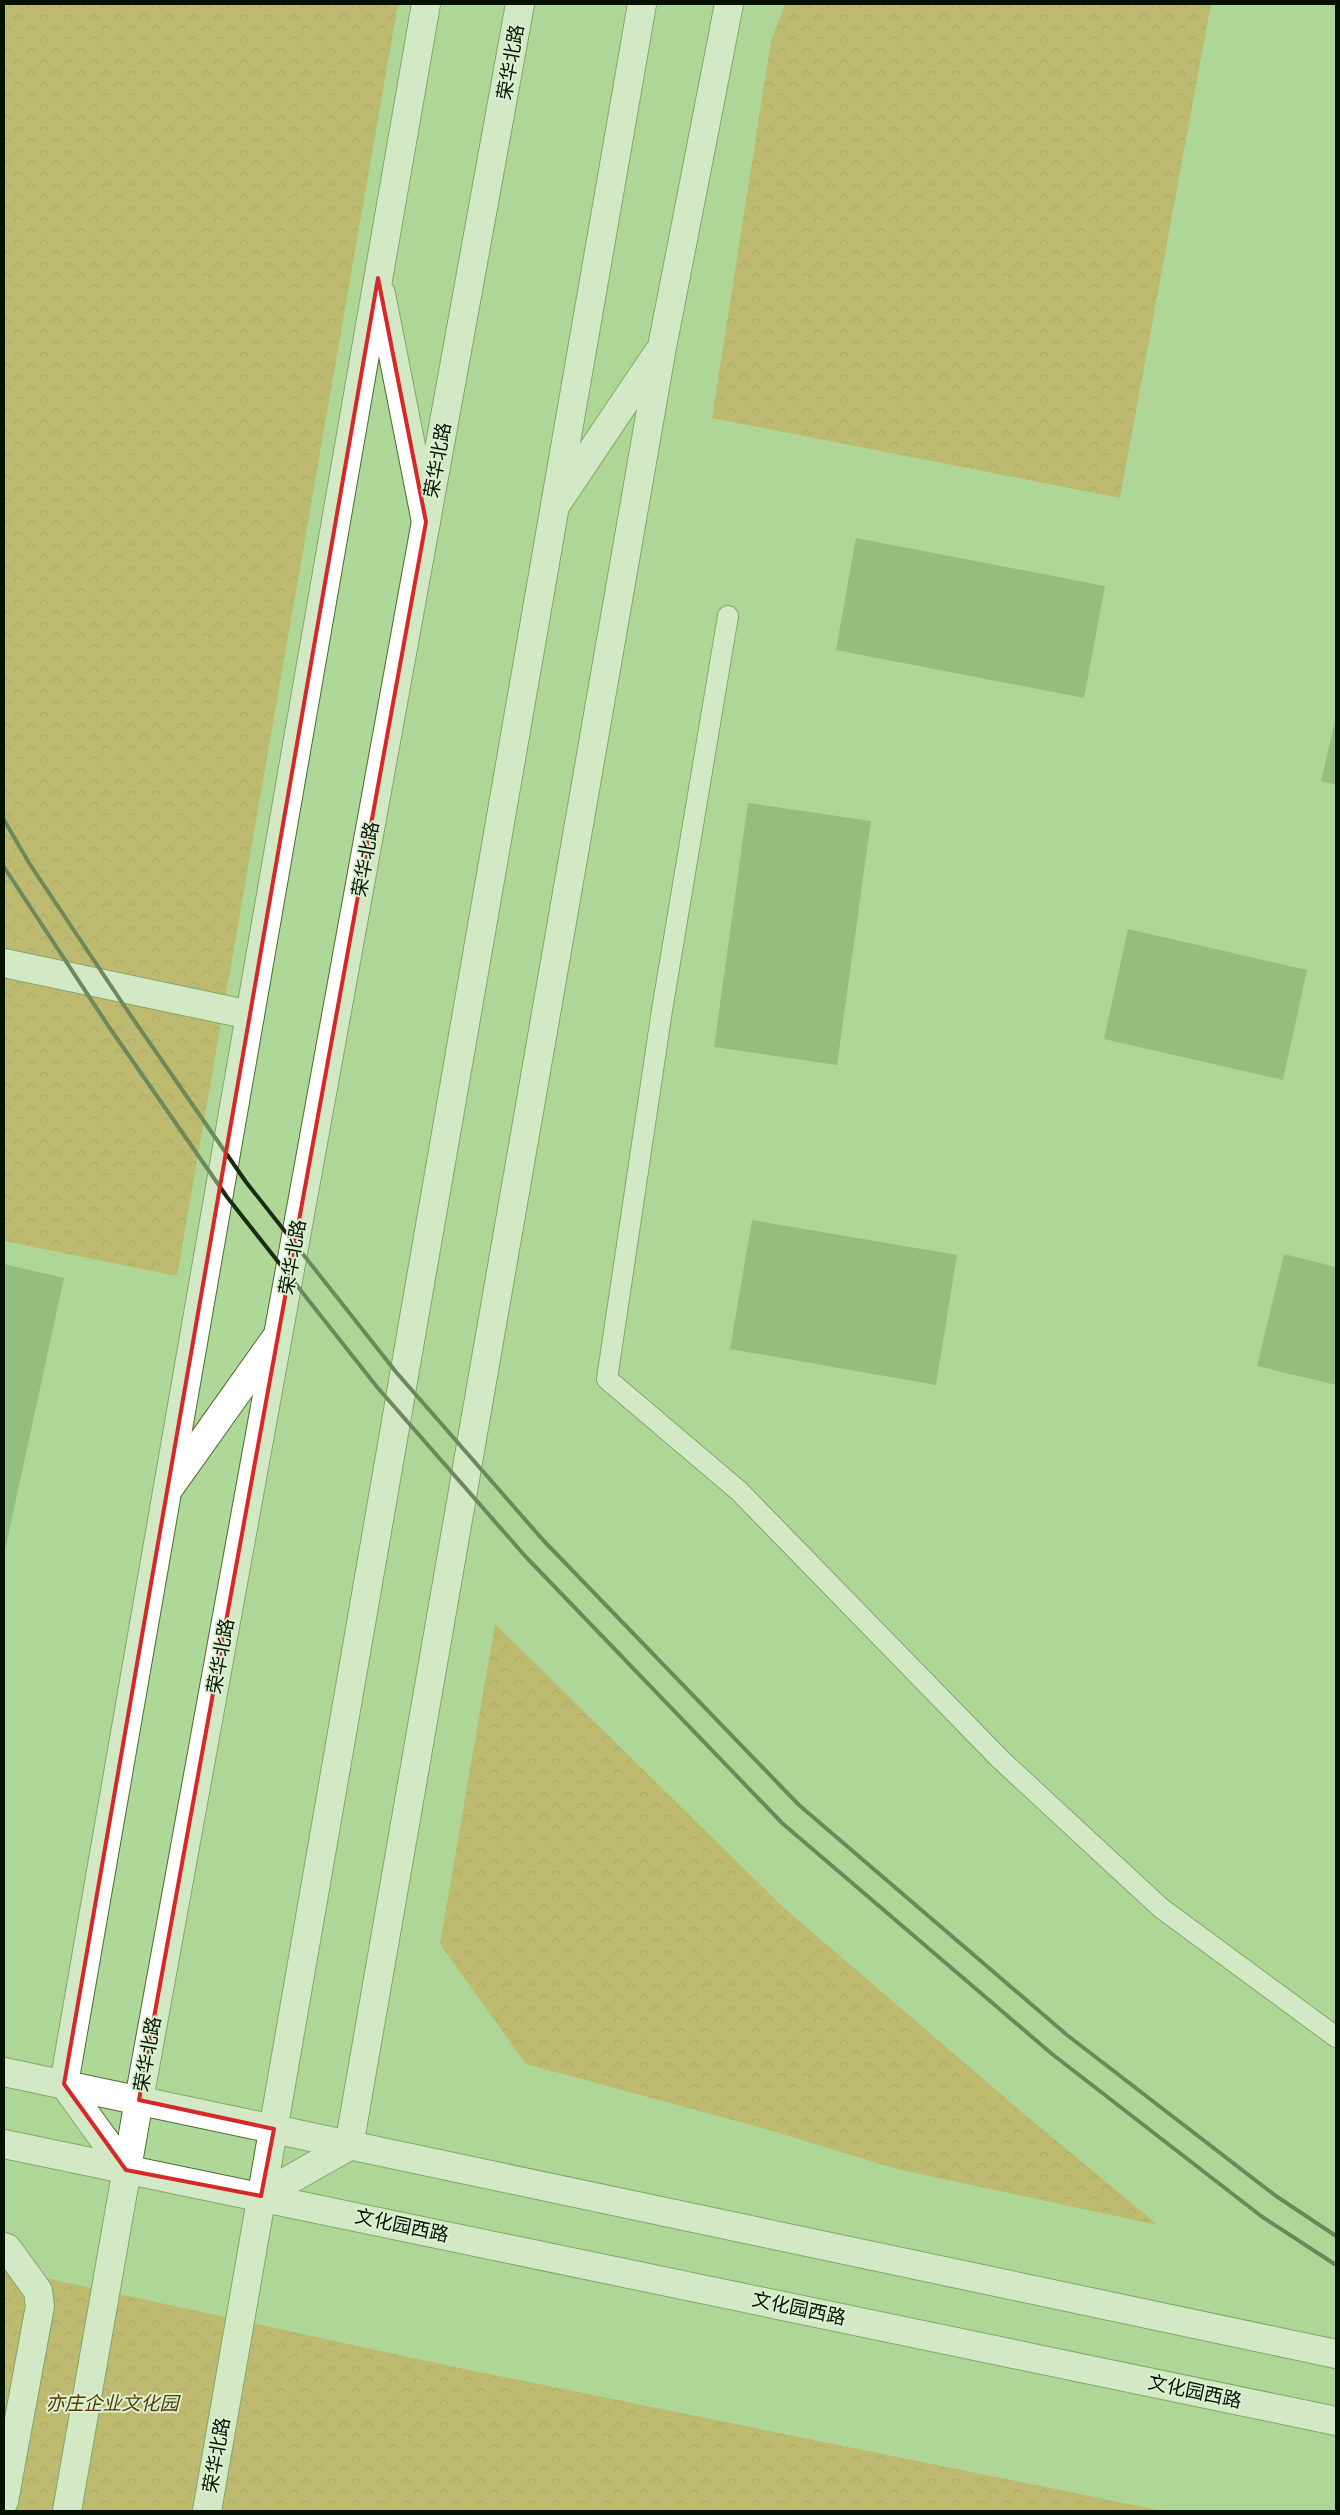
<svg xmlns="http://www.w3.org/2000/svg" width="1340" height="2515" font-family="'Zilla Slab','Noto Sans SC',serif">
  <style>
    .forest { fill: url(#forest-crowns) }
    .building { fill: #769d60 }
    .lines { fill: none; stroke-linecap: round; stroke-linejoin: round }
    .service-casing { stroke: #496c32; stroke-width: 22 }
    .minor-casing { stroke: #496c32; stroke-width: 30 }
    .tertiary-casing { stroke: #496c32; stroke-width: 30 }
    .secondary-casing { stroke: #496c32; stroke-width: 30 }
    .primary-casing { stroke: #496c32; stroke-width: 30 }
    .service { stroke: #fff; stroke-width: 20 }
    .minor { stroke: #fff; stroke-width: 28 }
    .tertiary { stroke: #fff; stroke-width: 28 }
    .secondary { stroke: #fff; stroke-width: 28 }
    .primary { stroke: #fff; stroke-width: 28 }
    .rail { stroke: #1b2b13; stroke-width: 4 }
    .marked { fill: none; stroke: #d62828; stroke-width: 4; stroke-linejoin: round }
    .labels { text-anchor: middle; stroke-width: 4; stroke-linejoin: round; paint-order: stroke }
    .street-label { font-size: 19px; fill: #051200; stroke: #dcf1d1 }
    .park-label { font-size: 19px; font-style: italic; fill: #563800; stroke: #dcf1d1 }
  </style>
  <defs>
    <pattern id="forest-crowns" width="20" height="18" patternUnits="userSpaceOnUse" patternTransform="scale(1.25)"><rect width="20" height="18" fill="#d09740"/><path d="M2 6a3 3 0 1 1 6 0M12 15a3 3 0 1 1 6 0" fill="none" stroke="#a77a33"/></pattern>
  </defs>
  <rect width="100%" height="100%" fill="#aed798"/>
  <g class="forest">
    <polygon points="4,4 398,4 177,1276 4,1241 4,1069 6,1061 4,1060"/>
    <polygon points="785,4 1211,4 1120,498 712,418 771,41"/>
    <polygon points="495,1624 783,1907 1024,2114 1158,2225 897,2169 766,2129 526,2064 440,1944"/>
    <polygon points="4,2269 445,2365 1163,2511 4,2511"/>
  </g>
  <g class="building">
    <polygon points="856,538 1105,586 1084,698 836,650"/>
    <polygon points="1336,717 1336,785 1321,781"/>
    <polygon points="748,803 871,821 837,1065 714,1047"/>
    <polygon points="1128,929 1307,970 1283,1080 1104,1039"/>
    <polygon points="752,1220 957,1255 936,1385 730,1349"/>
    <polygon points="1284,1254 1336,1267 1336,1385 1257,1366"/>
    <polygon points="4,1264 64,1278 5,1550 4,1550"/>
  </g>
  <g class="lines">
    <g class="service-casing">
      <polyline id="service" points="728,616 662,1010 607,1379 739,1491 1001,1760 1161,1908 1336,2037"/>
    </g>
    <g class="minor-casing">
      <polyline id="minor" points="4,963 250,1015"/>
    </g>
    <g class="tertiary-casing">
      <g id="tertiary">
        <polyline points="381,294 426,522"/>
        <polyline points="555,506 657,354"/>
        <polyline points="170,1487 278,1335"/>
        <polyline points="126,2170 64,2084 426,4"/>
        <polyline points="261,2196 349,2146 662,347 729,4"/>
        <polyline points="4,2247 7,2248 38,2291 40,2306 4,2501"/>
      </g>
    </g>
    <g class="secondary-casing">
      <g id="secondary">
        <polyline points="4,2072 1336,2354"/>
        <polyline points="4,2144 1336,2421"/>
      </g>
    </g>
    <g class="primary-casing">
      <g id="primary">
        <polyline points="67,2511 139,2100 520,4"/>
        <polyline points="207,2511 642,4"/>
      </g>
    </g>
    <use href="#service" class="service"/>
    <use href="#minor" class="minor"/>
    <use href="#tertiary" class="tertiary"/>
    <use href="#secondary" class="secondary"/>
    <use href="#primary" class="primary"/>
    <g class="rail">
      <polyline points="4,820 29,863 129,1013 246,1182 396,1372 543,1540 799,1805 1067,2035 1276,2196 1336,2236"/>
      <polyline points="4,867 109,1027 227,1197 377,1387 526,1557 782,1823 1052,2054 1261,2216 1336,2265"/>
    </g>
  </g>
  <path d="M0 0H1340V2515H0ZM378,278l48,244 -287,1578 135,29 -13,67 -135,-26 -62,-86z" fill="#aed798" fill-opacity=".55" fill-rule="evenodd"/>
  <path class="marked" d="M378,278l48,244 -287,1578 135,29 -13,67 -135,-26 -62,-86z"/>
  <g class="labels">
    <g class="street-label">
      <text transform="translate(510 62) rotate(-80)" y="7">荣华北路</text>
      <text transform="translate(437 460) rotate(-80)" y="7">荣华北路</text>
      <text transform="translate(365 859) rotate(-80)" y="7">荣华北路</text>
      <text transform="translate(292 1257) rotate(-80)" y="7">荣华北路</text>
      <text transform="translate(220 1656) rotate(-80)" y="7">荣华北路</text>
      <text transform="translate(147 2054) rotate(-80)" y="7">荣华北路</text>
      <text transform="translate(402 2225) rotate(12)" y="7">文化园西路</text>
      <text transform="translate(799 2308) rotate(12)" y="7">文化园西路</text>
      <text transform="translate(1195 2391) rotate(12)" y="7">文化园西路</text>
      <text transform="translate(216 2455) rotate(-80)" y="7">荣华北路</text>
    </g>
    <g class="park-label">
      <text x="112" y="2410">亦庄企业文化园</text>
    </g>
  </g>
  <rect width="1340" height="2515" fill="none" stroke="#051200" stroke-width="10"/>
</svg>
